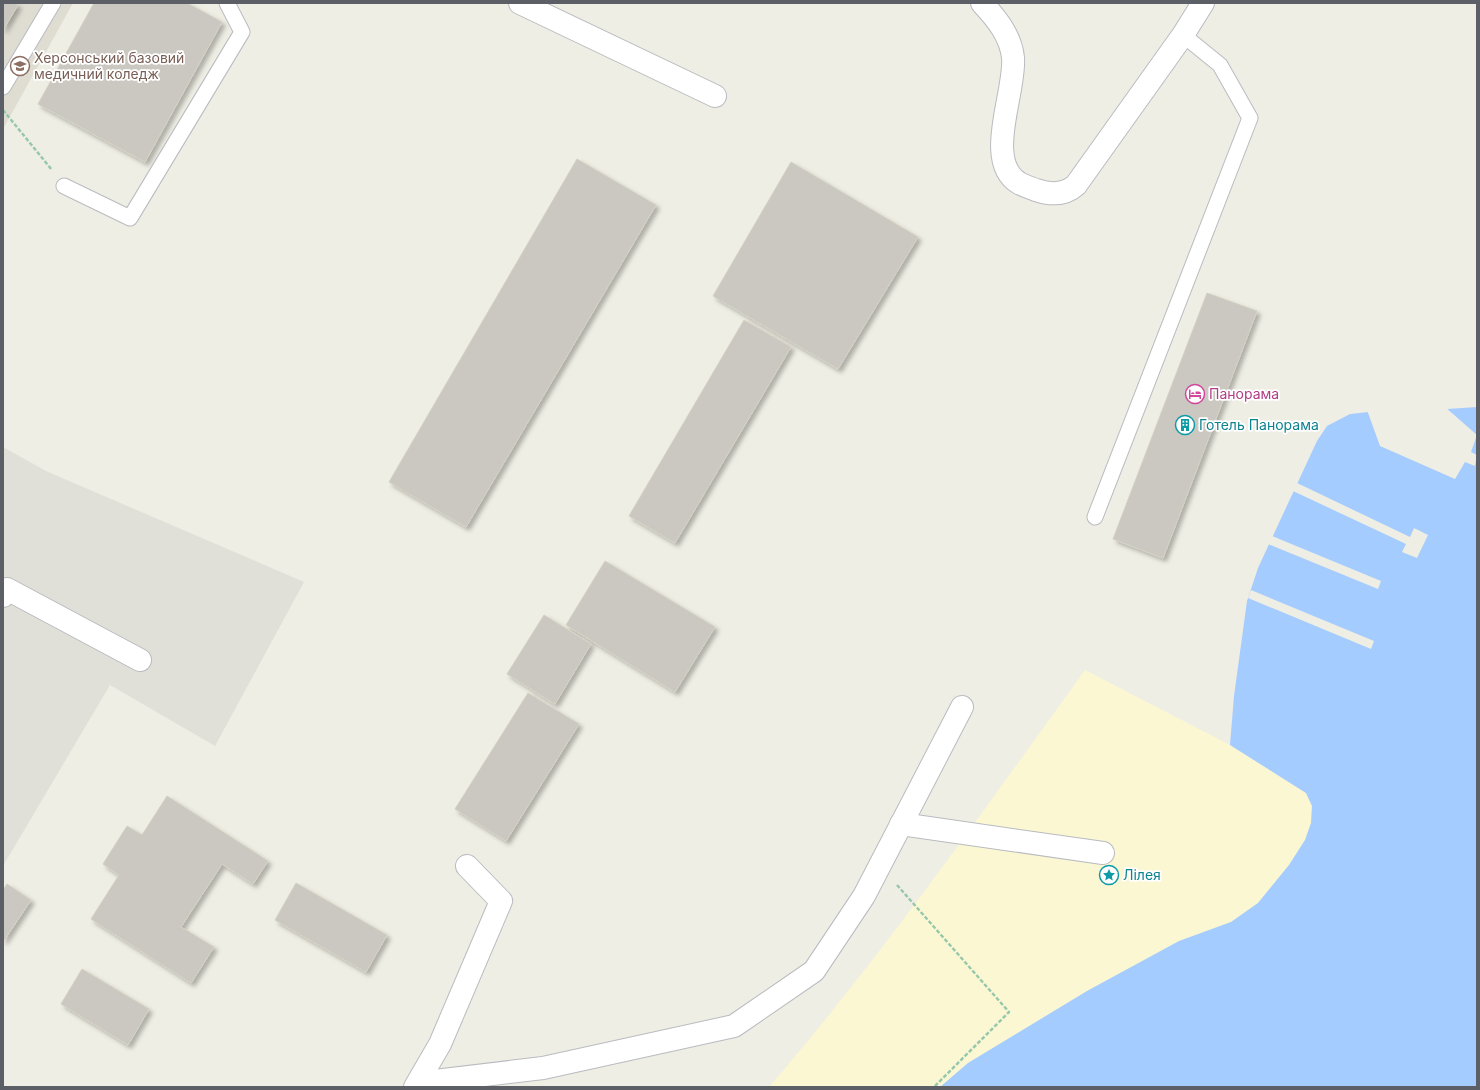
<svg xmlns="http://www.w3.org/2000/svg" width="1480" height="1090" font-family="Inter,sans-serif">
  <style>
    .industrial { fill: #e0dfd8 }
    .education { fill: #dfddd2 }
    .sand { fill: #fbf7d2 }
    .water { fill: #a4ccff }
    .pier { fill: #efeee4 }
    .building { fill: #cac8c1; stroke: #d4d0c2; filter: url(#shadow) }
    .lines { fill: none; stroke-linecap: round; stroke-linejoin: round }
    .lane-casing { stroke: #b9bbc0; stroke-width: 17 }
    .street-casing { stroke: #b9bbc0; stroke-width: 24 }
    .path { stroke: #98c8ac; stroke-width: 2.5; stroke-dasharray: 4 2; stroke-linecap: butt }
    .lane { stroke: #fff; stroke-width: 15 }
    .street { stroke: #fff; stroke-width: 22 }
    .labels { text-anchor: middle; stroke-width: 3.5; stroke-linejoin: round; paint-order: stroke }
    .education-label { font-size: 14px; fill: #785e54; stroke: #fff; text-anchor: start }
    .hotel-label { font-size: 14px; fill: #b23c85; stroke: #fff; text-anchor: start }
    .culture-label { font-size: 14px; fill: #0d838f; stroke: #fff; text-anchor: start }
  </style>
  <defs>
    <filter id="shadow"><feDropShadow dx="3.5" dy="3.5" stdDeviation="2" flood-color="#0004"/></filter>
  </defs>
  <rect width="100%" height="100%" fill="#efeee4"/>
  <polygon class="industrial" points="3,447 46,471 304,582 215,746 110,685 3,866"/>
  <polygon class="education" points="3,3 73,3 3,129"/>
  <path class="sand" d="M1085,670l145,75 76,48 6,13 -1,17 -6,17 -16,25 -31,38 -27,19 -52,19 -92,50 -119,72 -28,24h-171c114,-132 214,-276 316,-417z"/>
  <polygon class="water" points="1477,407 1477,1087 940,1087 968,1063 1087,991 1179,941 1231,922 1258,903 1289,865 1305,840 1311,823 1312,806 1306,793 1230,745 1234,696 1247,601 1258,568 1317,441 1327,426 1350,414 1396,409 1447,409"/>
  <g class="pier">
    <polygon points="1396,407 1445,407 1477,435 1471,452 1477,455 1475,466 1465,462 1455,479 1380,446 1367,410"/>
    <polygon points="1297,483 1410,537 1414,528 1428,535 1417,558 1402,552 1406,544 1293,491"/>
    <polygon points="1272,536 1381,581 1378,589 1268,544"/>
    <polygon points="1251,590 1374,641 1371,649 1248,598"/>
  </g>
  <g class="building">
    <polygon points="3,3 14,3 18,5 3,30"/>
    <polygon points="94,3 187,3 222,22 145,162 38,104"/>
    <polygon points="577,159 656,205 466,527 389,482"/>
    <polygon points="791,162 918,237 838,369 713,296"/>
    <polygon points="1207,293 1257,311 1163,558 1113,539"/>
    <polygon points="744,320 791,347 675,543 629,516"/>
    <polygon points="605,561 715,627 675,692 566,625"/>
    <polygon points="544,615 591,644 555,704 507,674"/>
    <polygon points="528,693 579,724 506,841 455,809"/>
    <polygon points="167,796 268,861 253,884 222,864 181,927 214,947 191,983 91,919 119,875 103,864 127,826 142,835"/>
    <polygon points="296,883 387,935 366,972 275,920"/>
    <polygon points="7,884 31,900 3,942 3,890"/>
    <polygon points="82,969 149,1009 128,1045 61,1004"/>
  </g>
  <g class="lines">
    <g class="lane-casing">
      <g id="lane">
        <polyline points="3,87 53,3"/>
        <polyline points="64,186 130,218 242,32 227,3"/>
        <polyline points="1095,517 1250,118 1220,65 1183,35"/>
      </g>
    </g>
    <g class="street-casing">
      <g id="street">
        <polyline points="520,3 715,96"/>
        <path d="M982,3c14,15 29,33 31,55 3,34 -30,103 6,125 5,3 12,5 17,7 15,5 29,5 40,-5l107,-150 20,-32"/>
        <polyline points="3,596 7,589 140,660"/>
        <polyline points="901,824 1103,853"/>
        <polyline points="418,1083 543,1068 734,1026 814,971 864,896 962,707"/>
        <polyline points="415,1087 440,1044 501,901 467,866"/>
      </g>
    </g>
    <g class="path">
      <polyline points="3,110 52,170"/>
      <polyline points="897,885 1009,1012 934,1087"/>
    </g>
    <use href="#lane" class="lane"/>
    <use href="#street" class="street"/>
  </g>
  <defs>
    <g id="university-ring" transform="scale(1)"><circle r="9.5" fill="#fff" stroke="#8d6e63" stroke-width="1.5"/><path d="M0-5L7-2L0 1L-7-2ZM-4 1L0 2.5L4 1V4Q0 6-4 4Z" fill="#8d6e63"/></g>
    <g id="hotel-ring" transform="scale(1)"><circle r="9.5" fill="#fff" stroke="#d1479c" stroke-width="1.5"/><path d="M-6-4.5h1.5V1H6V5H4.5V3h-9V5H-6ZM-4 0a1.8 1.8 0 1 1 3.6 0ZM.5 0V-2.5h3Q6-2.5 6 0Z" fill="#d1479c"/></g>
    <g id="building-ring" transform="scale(1)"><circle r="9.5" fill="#fff" stroke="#0f9aa8" stroke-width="1.5"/><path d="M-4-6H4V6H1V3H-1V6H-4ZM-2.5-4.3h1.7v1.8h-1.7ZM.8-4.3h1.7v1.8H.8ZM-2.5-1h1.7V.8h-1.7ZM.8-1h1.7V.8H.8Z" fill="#0f9aa8"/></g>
    <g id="sight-ring" transform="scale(1)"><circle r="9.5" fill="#fff" stroke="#0f9aa8" stroke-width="1.5"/><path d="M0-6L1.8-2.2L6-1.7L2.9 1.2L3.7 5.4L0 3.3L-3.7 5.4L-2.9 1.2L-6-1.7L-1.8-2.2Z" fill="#0f9aa8"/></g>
  </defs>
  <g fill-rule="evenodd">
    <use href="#university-ring" x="20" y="66"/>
    <use href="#hotel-ring" x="1195" y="394"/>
    <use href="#building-ring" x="1185" y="425"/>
    <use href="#sight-ring" x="1109" y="875"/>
  </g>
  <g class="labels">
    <g class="education-label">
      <text x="34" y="63">Херсонський базовий<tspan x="34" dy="16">медичний коледж</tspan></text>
    </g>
    <g class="hotel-label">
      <text x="1209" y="399">Панорама</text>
    </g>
    <g class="culture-label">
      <text x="1199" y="430">Готель Панорама</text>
      <text x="1123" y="880">Лілея</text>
    </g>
  </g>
  <rect width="1480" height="1090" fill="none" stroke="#5c5f65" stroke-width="8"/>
</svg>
